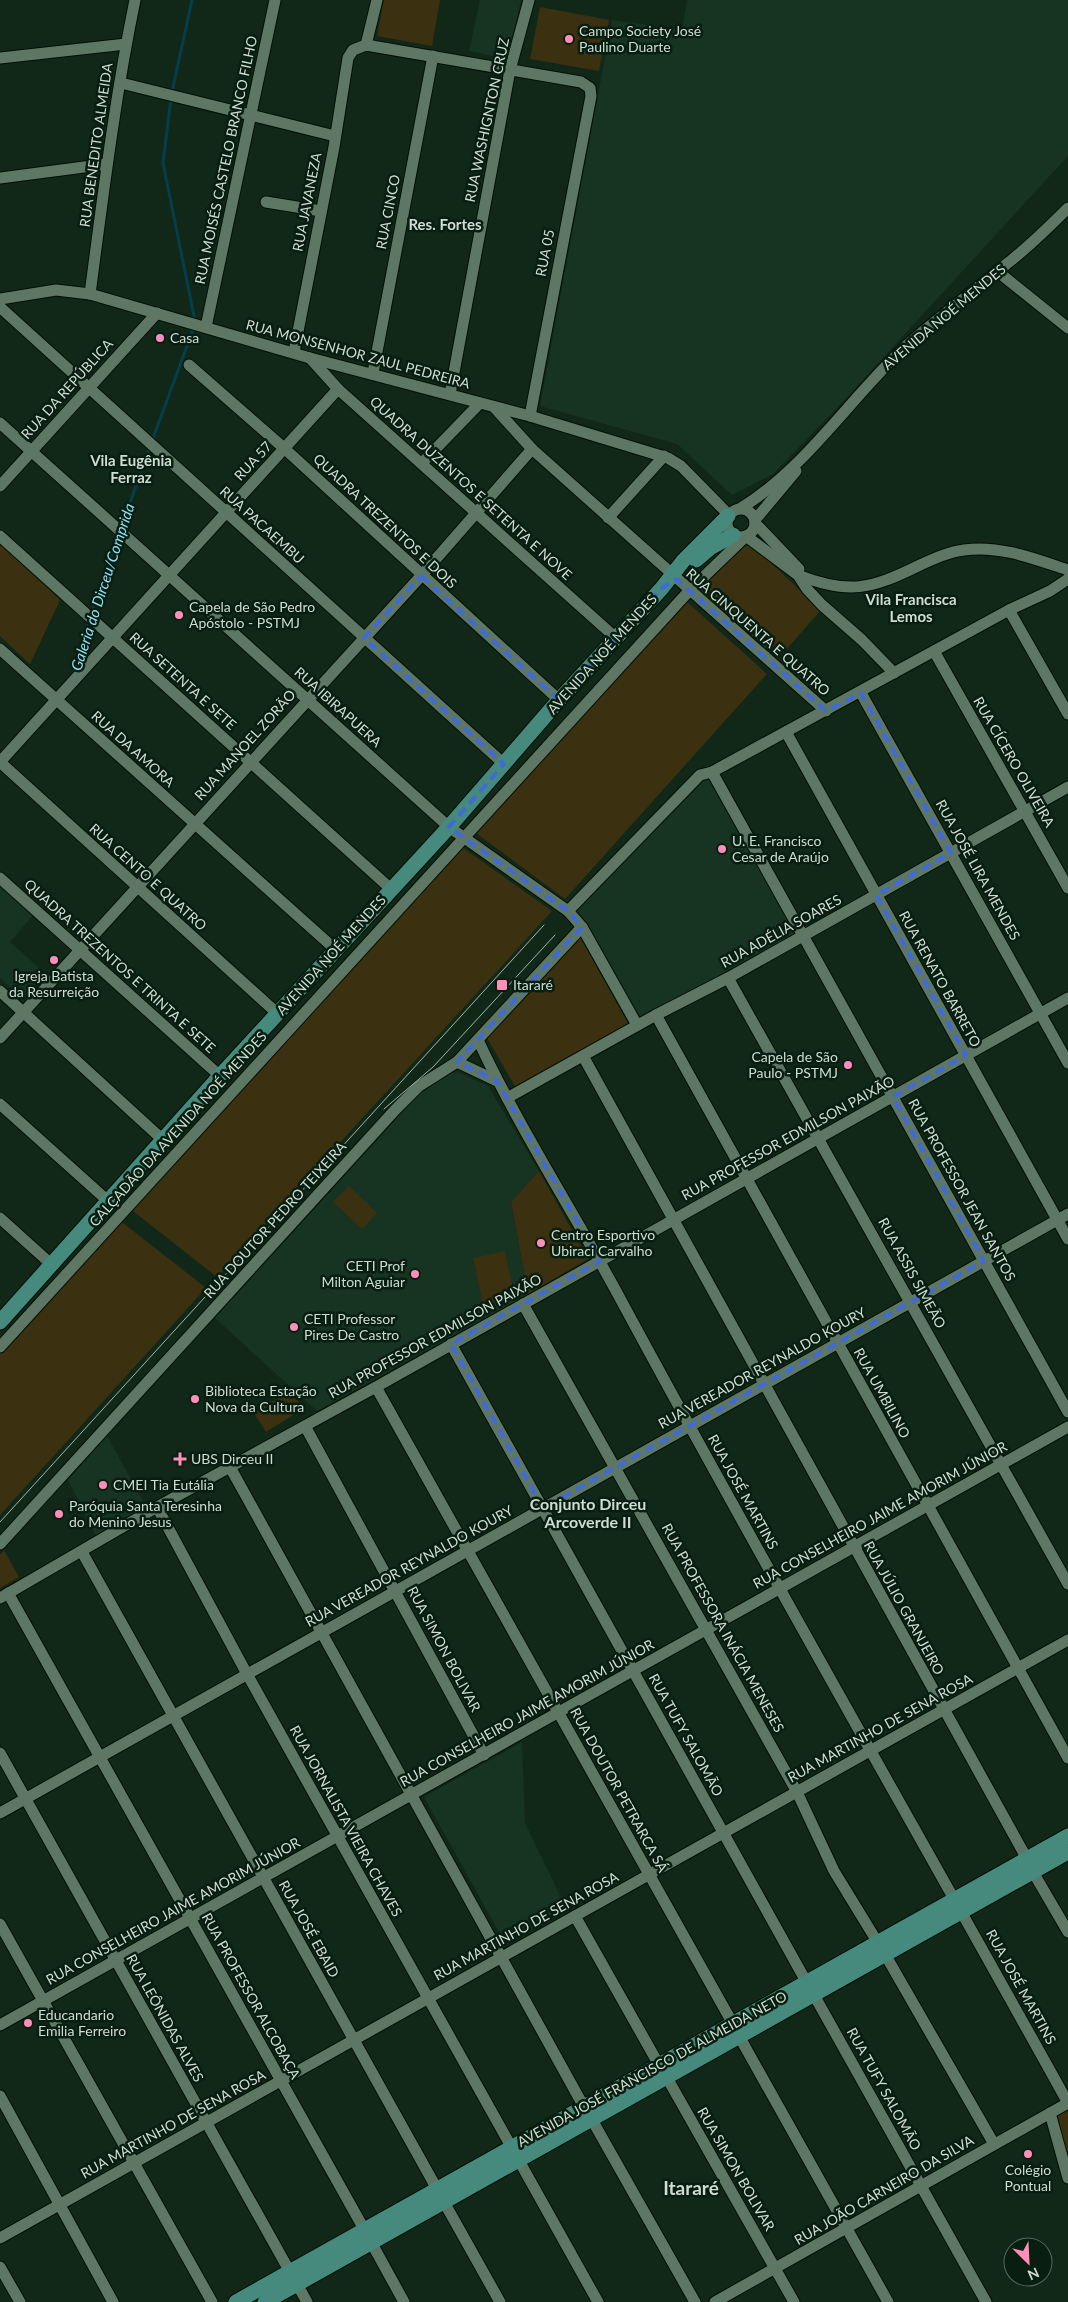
<svg xmlns="http://www.w3.org/2000/svg" width="1068" height="2302" font-family="Lato,sans-serif">
  <style>
    .built { fill: #173321 }
    .green { fill: #3b300f }
    .lines { fill: none; stroke-linecap: round; stroke-linejoin: round }
    .stream { stroke: #053e49; stroke-width: 3 }
    .minor-casing { stroke: #001004; stroke-width: 13 }
    .major-casing { stroke: #001004; stroke-width: 17 }
    .minor { stroke: #5e7765; stroke-width: 11 }
    .major { stroke: #458a7c; stroke-width: 15 }
    .tram { stroke: #a3b3a8; stroke-width: 1 }
    .marked { fill: none; stroke: #406ad7; stroke-width: 4; stroke-dasharray: 10 6; stroke-linejoin: round }
    .poi-dot { fill: #ff8eb9; stroke: #081e10; stroke-width: 2 }
    .labels { text-anchor: middle; stroke-width: 5; stroke-linejoin: round; paint-order: stroke }
    .poi-label { font-size: 14px; fill: #cedcd2; stroke: #081e10; text-anchor: start }
    .street-label { font-size: 14px; fill: #cedcd2; stroke: #081e10 }
    .neighbourhood-label { font-size: 15px; font-weight: bold; fill: #cedcd2; stroke: #081e10 }
    .water-label { font-size: 15px; font-style: italic; fill: #8de0f6; stroke: #081e10 }
    .quarter-label { font-size: 16px; font-weight: bold; fill: #cedcd2; stroke: #081e10 }
    .district-label { font-size: 19px; font-weight: bold; fill: #cedcd2; stroke: #081e10 }
  </style>
  <rect width="100%" height="100%" fill="#112819"/>
  <g class="built">
    <polygon points="480,0 521,0 508,59 469,51"/>
    <polygon points="687,0 1068,0 1068,156 836,409 773,474 732,495 677,444 540,406 612,20 682,30"/>
    <polygon points="712,772 803,936 637,1025 568,911 685,789"/>
    <polygon points="0,883 35,913 10,942 46,974 23,999 0,978"/>
    <polygon points="458,1072 488,1086 539,1171 511,1202 528,1294 317,1411 215,1318 418,1095 448,1074"/>
    <polygon points="107,1436 146,1506 96,1536 68,1480"/>
    <polygon points="522,1742 525,1823 566,1908 506,1945 424,1797"/>
  </g>
  <g class="green">
    <polygon points="384,0 440,0 432,46 377,36"/>
    <polygon points="540,7 609,20 599,71 530,59"/>
    <polygon points="0,544 60,600 30,664 0,636"/>
    <polygon points="752,545 821,610 778,659 696,587 737,548"/>
    <polygon points="685,600 767,674 565,899 476,833"/>
    <polygon points="462,847 552,911 217,1277 129,1208"/>
    <polygon points="580,937 629,1025 516,1088 487,1038"/>
    <polygon points="539,1171 588,1259 528,1294 511,1202"/>
    <polygon points="349,1186 377,1213 362,1229 333,1202"/>
    <polygon points="118,1219 206,1288 0,1515 0,1351"/>
    <polygon points="505,1251 515,1298 483,1305 473,1258"/>
    <polygon points="291,1390 303,1409 266,1432 254,1413"/>
    <polygon points="4,1550 19,1577 0,1588 0,1555"/>
    <polygon points="1068,2109 1068,2161 1054,2118"/>
  </g>
  <g class="lines">
    <g class="stream">
      <polyline points="172,92 192,0"/>
      <polyline points="171,98 163,163 195,321"/>
      <polyline points="152,441 194,327"/>
      <polyline points="121,528 150,447"/>
      <polyline points="91,615 119,534"/>
      <polyline points="73,675 89,621"/>
    </g>
    <g class="minor-casing">
      <g id="minor">
        <polyline points="366,45 377,0"/>
        <polyline points="0,58 126,44"/>
        <polyline points="121,83 335,136"/>
        <polyline points="0,178 107,164"/>
        <polyline points="266,202 321,211"/>
        <polyline points="997,271 1068,328"/>
        <path d="M90,294c13,-98 25,-197 45,-294"/>
        <polyline points="0,299 56,290 90,294 310,358 530,416 668,458 681,466 729,515"/>
        <polyline points="0,307 504,764"/>
        <polyline points="206,327 275,0"/>
        <polyline points="294,352 334,147 348,58 353,50 366,45 581,82 590,88 591,96 530,416"/>
        <polyline points="310,358 338,389 616,638"/>
        <polyline points="189,365 285,449 559,700"/>
        <polyline points="373,373 433,56"/>
        <polyline points="450,394 510,70 529,0"/>
        <polyline points="494,407 532,449 826,711"/>
        <polyline points="0,423 449,827 568,911 582,927 637,1025"/>
        <polyline points="422,463 480,403"/>
        <polyline points="0,486 157,313"/>
        <path d="M741,508c64,-39 110,-111 165,-162 33,-29 69,-56 103,-84 21,-16 40,-35 59,-54"/>
        <circle cx="741" cy="523" r="14"/>
        <polyline points="608,518 664,456"/>
        <polyline points="755,520 796,471"/>
        <polyline points="755,523 799,569"/>
        <polyline points="0,536 391,889"/>
        <path d="M798,575c51,20 73,14 120,-9 15,-7 30,-14 46,-16 36,-5 71,9 104,20"/>
        <polyline points="1009,610 1068,714"/>
        <polyline points="0,649 336,950"/>
        <polyline points="934,651 1068,888"/>
        <polyline points="861,693 1068,1063"/>
        <polyline points="786,732 1068,1239"/>
        <polyline points="0,762 338,389"/>
        <polyline points="0,762 278,1014"/>
        <polyline points="712,772 1068,1412"/>
        <polyline points="0,878 220,1076"/>
        <polyline points="568,911 700,775 712,772 1009,610 1050,591 1068,579"/>
        <polyline points="728,978 1068,1584"/>
        <polyline points="0,991 163,1140"/>
        <polyline points="656,1015 1068,1758"/>
        <polyline points="0,1038 421,576 532,449"/>
        <path d="M478,1040c42,90 97,174 144,262 145,269 298,534 446,801"/>
        <polyline points="583,1056 1027,1859"/>
        <polyline points="457,1062 497,1081"/>
        <polyline points="507,1098 656,1015 728,978 1068,787"/>
        <polyline points="0,1104 108,1201"/>
        <polyline points="0,1218 51,1264"/>
        <polyline points="523,1304 797,1792 834,1871 878,1943"/>
        <polyline points="451,1344 807,1983"/>
        <polyline points="0,1347 689,591 746,536 798,575 807,589 822,605 862,640 894,673"/>
        <polyline points="376,1387 733,2024"/>
        <polyline points="305,1426 484,1755"/>
        <polyline points="230,1467 584,2107"/>
        <polyline points="157,1507 247,1674 598,2302"/>
        <polyline points="0,1544 395,1110 419,1086 457,1062 582,927"/>
        <polyline points="82,1552 437,2189"/>
        <polyline points="8,1593 364,2229"/>
        <polyline points="0,1598 157,1507 376,1387 1068,998"/>
        <polyline points="0,1753 290,2272"/>
        <polyline points="0,1813 1068,1214"/>
        <polyline points="1033,1872 1068,1932"/>
        <polyline points="575,1916 659,2065"/>
        <polyline points="0,1924 212,2302"/>
        <polyline points="886,1956 994,2144"/>
        <polyline points="814,1995 986,2302"/>
        <polyline points="0,2025 1068,1427"/>
        <polyline points="739,2036 888,2302"/>
        <polyline points="666,2076 794,2302"/>
        <polyline points="0,2096 113,2302"/>
        <polyline points="1050,2113 1068,2178"/>
        <polyline points="591,2118 695,2302"/>
        <polyline points="444,2202 500,2302"/>
        <polyline points="0,2238 1068,1640"/>
        <polyline points="371,2242 404,2302"/>
        <polyline points="0,2267 20,2302"/>
        <polyline points="297,2284 307,2302"/>
        <polyline points="715,2302 1068,2103"/>
      </g>
    </g>
    <g class="major-casing">
      <g id="major">
        <polyline points="696,560 710,548 733,535"/>
        <polyline points="0,1322 220,1076 449,827 559,700 662,588 683,561 728,516"/>
        <polyline points="236,2302 1068,1836"/>
        <polyline points="265,2302 1068,1852"/>
      </g>
    </g>
    <use href="#minor" class="minor"/>
    <use href="#major" class="major"/>
    <g class="tram">
      <polyline points="384,1109 433,1067 555,935"/>
      <polyline points="0,1522 544,925"/>
    </g>
  </g>
  <path class="marked" d="M421,576l138,124 103,-112 14,-9 150,132 35,-18 90,160 -75,42 90,160 -73,42 91,164 -441,247 -92,-164 149,-83 -103,-180 -40,-19 125,-135 -14,-16 -119,-84 55,-63 -140,-126z"/>
  <g class="poi-dot">
    <circle cx="569" cy="39" r="5"/>
    <circle cx="160" cy="338" r="5"/>
    <circle cx="179" cy="615" r="5"/>
    <circle cx="722" cy="849" r="5"/>
    <circle cx="54" cy="960" r="5"/>
    <rect x="496" y="979" width="12" height="12" rx="2.5"/>
    <circle cx="848" cy="1065" r="5"/>
    <circle cx="541" cy="1243" r="5"/>
    <circle cx="415" cy="1274" r="5"/>
    <circle cx="294" cy="1327" r="5"/>
    <circle cx="195" cy="1399" r="5"/>
    <path d="M177.5 1451.5h5v5h5v5h-5v5h-5v-5h-5v-5h5z"/>
    <circle cx="103" cy="1485" r="5"/>
    <circle cx="59" cy="1514" r="5"/>
    <circle cx="28" cy="2023" r="5"/>
    <circle cx="1028" cy="2154" r="5"/>
  </g>
  <g class="labels">
    <g class="poi-label">
      <text x="579" y="36">Campo Society José<tspan x="579" dy="16">Paulino Duarte</tspan></text>
      <text x="170" y="343">Casa</text>
      <text x="189" y="612">Capela de São Pedro<tspan x="189" dy="16">Apóstolo - PSTMJ</tspan></text>
      <text x="732" y="846">U. E. Francisco<tspan x="732" dy="16">Cesar de Araújo</tspan></text>
      <text x="54" y="981" text-anchor="middle">Igreja Batista<tspan x="54" dy="16">da Resurreição</tspan></text>
      <text x="513" y="990">Itararé</text>
      <text x="838" y="1062" text-anchor="end">Capela de São<tspan x="838" dy="16">Paulo - PSTMJ</tspan></text>
      <text x="551" y="1240">Centro Esportivo<tspan x="551" dy="16">Ubiraci Carvalho</tspan></text>
      <text x="405" y="1271" text-anchor="end">CETI Prof<tspan x="405" dy="16">Milton Aguiar</tspan></text>
      <text x="304" y="1324">CETI Professor<tspan x="304" dy="16">Pires De Castro</tspan></text>
      <text x="205" y="1396">Biblioteca Estação<tspan x="205" dy="16">Nova da Cultura</tspan></text>
      <text x="191" y="1464">UBS Dirceu II</text>
      <text x="113" y="1490">CMEI Tia Eutália</text>
      <text x="69" y="1511">Paróquia Santa Teresinha<tspan x="69" dy="16">do Menino Jesus</tspan></text>
      <text x="38" y="2020">Educandario<tspan x="38" dy="16">Emilia Ferreiro</tspan></text>
      <text x="1028" y="2175" text-anchor="middle">Colégio<tspan x="1028" dy="16">Pontual</tspan></text>
    </g>
    <g class="street-label">
      <text transform="translate(487 120) rotate(-78)" y="5">RUA WASHIGNTON CRUZ</text>
      <text transform="translate(96 145) rotate(-82)" y="5">RUA BENEDITO ALMEIDA</text>
      <text transform="translate(226 160) rotate(-78)" y="5">RUA MOISÉS CASTELO BRANCO FILHO</text>
      <text transform="translate(307 202) rotate(-79)" y="5">RUA JAVANEZA</text>
      <text transform="translate(388 212) rotate(-79)" y="5">RUA CINCO</text>
      <text transform="translate(545 253) rotate(-79)" y="5">RUA 05</text>
      <text transform="translate(944 317) rotate(-40)" y="5">AVENIDA NOÉ MENDES</text>
      <text transform="translate(358 354) rotate(15)" y="5">RUA MONSENHOR ZAUL PEDREIRA</text>
      <text transform="translate(67 389) rotate(-48)" y="5">RUA DA REPÚBLICA</text>
      <text transform="translate(253 461) rotate(-47)" y="5">RUA 57</text>
      <text transform="translate(471 488) rotate(42)" y="5">QUADRA DUZENTOS E SETENTA E NOVE</text>
      <text transform="translate(385 521) rotate(43)" y="5">QUADRA TREZENTOS E DOIS</text>
      <text transform="translate(262 525) rotate(42)" y="5">RUA PACAEMBU</text>
      <text transform="translate(758 632) rotate(41)" y="5">RUA CINQUENTA E QUATRO</text>
      <text transform="translate(602 654) rotate(-48)" y="5">AVENIDA NOÉ MENDES</text>
      <text transform="translate(183 681) rotate(42)" y="5">RUA SETENTA E SETE</text>
      <text transform="translate(338 707) rotate(42)" y="5">RUA IBIRAPUERA</text>
      <text transform="translate(245 745) rotate(-48)" y="5">RUA MANOEL ZORÃO</text>
      <text transform="translate(133 749) rotate(42)" y="5">RUA DA AMORA</text>
      <text transform="translate(1014 762) rotate(60)" y="5">RUA CÍCERO OLIVEIRA</text>
      <text transform="translate(978 870) rotate(61)" y="5">RUA JOSÉ LIRA MENDES</text>
      <text transform="translate(148 877) rotate(42)" y="5">RUA CENTO E QUATRO</text>
      <text transform="translate(781 931) rotate(-29)" y="5">RUA ADÉLIA SOARES</text>
      <text transform="translate(331 955) rotate(-48)" y="5">AVENIDA NOÉ MENDES</text>
      <text transform="translate(120 966) rotate(42)" y="5">QUADRA TREZENTOS E TRINTA E SETE</text>
      <text transform="translate(940 979) rotate(61)" y="5">RUA RENATO BARRETO</text>
      <text transform="translate(178 1129) rotate(-48)" y="5">CALÇADÃO DA AVENIDA NOÉ MENDES</text>
      <text transform="translate(788 1138) rotate(-29)" y="5">RUA PROFESSOR EDMILSON PAIXÃO</text>
      <text transform="translate(962 1190) rotate(61)" y="5">RUA PROFESSOR JEAN SANTOS</text>
      <text transform="translate(275 1220) rotate(-48)" y="5">RUA DOUTOR PEDRO TEIXEIRA</text>
      <text transform="translate(912 1273) rotate(61)" y="5">RUA ASSIS SIMEÃO</text>
      <text transform="translate(435 1336) rotate(-29)" y="5">RUA PROFESSOR EDMILSON PAIXÃO</text>
      <text transform="translate(762 1368) rotate(-29)" y="5">RUA VEREADOR REYNALDO KOURY</text>
      <text transform="translate(882 1393) rotate(61)" y="5">RUA UMBILINO</text>
      <text transform="translate(743 1492) rotate(61)" y="5">RUA JOSÉ MARTINS</text>
      <text transform="translate(880 1515) rotate(-29)" y="5">RUA CONSELHEIRO JAIME AMORIM JÚNIOR</text>
      <text transform="translate(409 1566) rotate(-29)" y="5">RUA VEREADOR REYNALDO KOURY</text>
      <text transform="translate(904 1608) rotate(61)" y="5">RUA JÚLIO GRANJEIRO</text>
      <text transform="translate(723 1628) rotate(61)" y="5">RUA PROFESSORA INÁCIA MENESES</text>
      <text transform="translate(444 1649) rotate(62)" y="5">RUA SIMON BOLIVAR</text>
      <text transform="translate(527 1713) rotate(-29)" y="5">RUA CONSELHEIRO JAIME AMORIM JÚNIOR</text>
      <text transform="translate(880 1728) rotate(-29)" y="5">RUA MARTINHO DE SENA ROSA</text>
      <text transform="translate(686 1735) rotate(61)" y="5">RUA TUFY SALOMÃO</text>
      <text transform="translate(619 1790) rotate(61)" y="5">RUA DOUTOR PETRARCA SÁ</text>
      <text transform="translate(346 1821) rotate(61)" y="5">RUA JORNALISTA VIEIRA CHAVES</text>
      <text transform="translate(173 1911) rotate(-29)" y="5">RUA CONSELHEIRO JAIME AMORIM JÚNIOR</text>
      <text transform="translate(526 1926) rotate(-29)" y="5">RUA MARTINHO DE SENA ROSA</text>
      <text transform="translate(309 1929) rotate(61)" y="5">RUA JOSÉ EBAID</text>
      <text transform="translate(1021 1987) rotate(61)" y="5">RUA JOSÉ MARTINS</text>
      <text transform="translate(251 1996) rotate(61)" y="5">RUA PROFESSOR ALCOBAÇA</text>
      <text transform="translate(165 2018) rotate(61)" y="5">RUA LEÔNIDAS ALVES</text>
      <text transform="translate(652 2069) rotate(-29)" y="5">AVENIDA JOSÉ FRANCISCO DE ALMEIDA NETO</text>
      <text transform="translate(884 2089) rotate(61)" y="5">RUA TUFY SALOMÃO</text>
      <text transform="translate(173 2124) rotate(-29)" y="5">RUA MARTINHO DE SENA ROSA</text>
      <text transform="translate(736 2169) rotate(60)" y="5">RUA SIMON BOLIVAR</text>
      <text transform="translate(884 2190) rotate(-30)" y="5">RUA JOÃO CARNEIRO DA SILVA</text>
    </g>
    <g class="neighbourhood-label">
      <text x="445" y="230">Res. Fortes</text>
      <text x="131" y="466">Vila Eugênia<tspan x="131" dy="17">Ferraz</tspan></text>
      <text x="911" y="605">Vila Francisca<tspan x="911" dy="17">Lemos</tspan></text>
    </g>
    <g class="water-label">
      <text transform="translate(103 587) rotate(-72)" y="5">Galeria do Dirceu/Comprida</text>
    </g>
    <g class="quarter-label">
      <text x="588" y="1510">Conjunto Dirceu<tspan x="588" dy="18">Arcoverde II</tspan></text>
    </g>
    <g class="district-label">
      <text x="691" y="2195">Itararé</text>
    </g>
  </g>
  <g transform="translate(1028 2262) rotate(156)"><circle r="24" fill="#081e10" stroke="#576a5e"/>
  <path d="M0-4L9 19L0 12L-9 19Z" fill="#ff8eb9"/>
  <text y="-8" font-size="14" font-weight="bold" text-anchor="middle" fill="#cedcd2">N</text>
  </g>
</svg>
